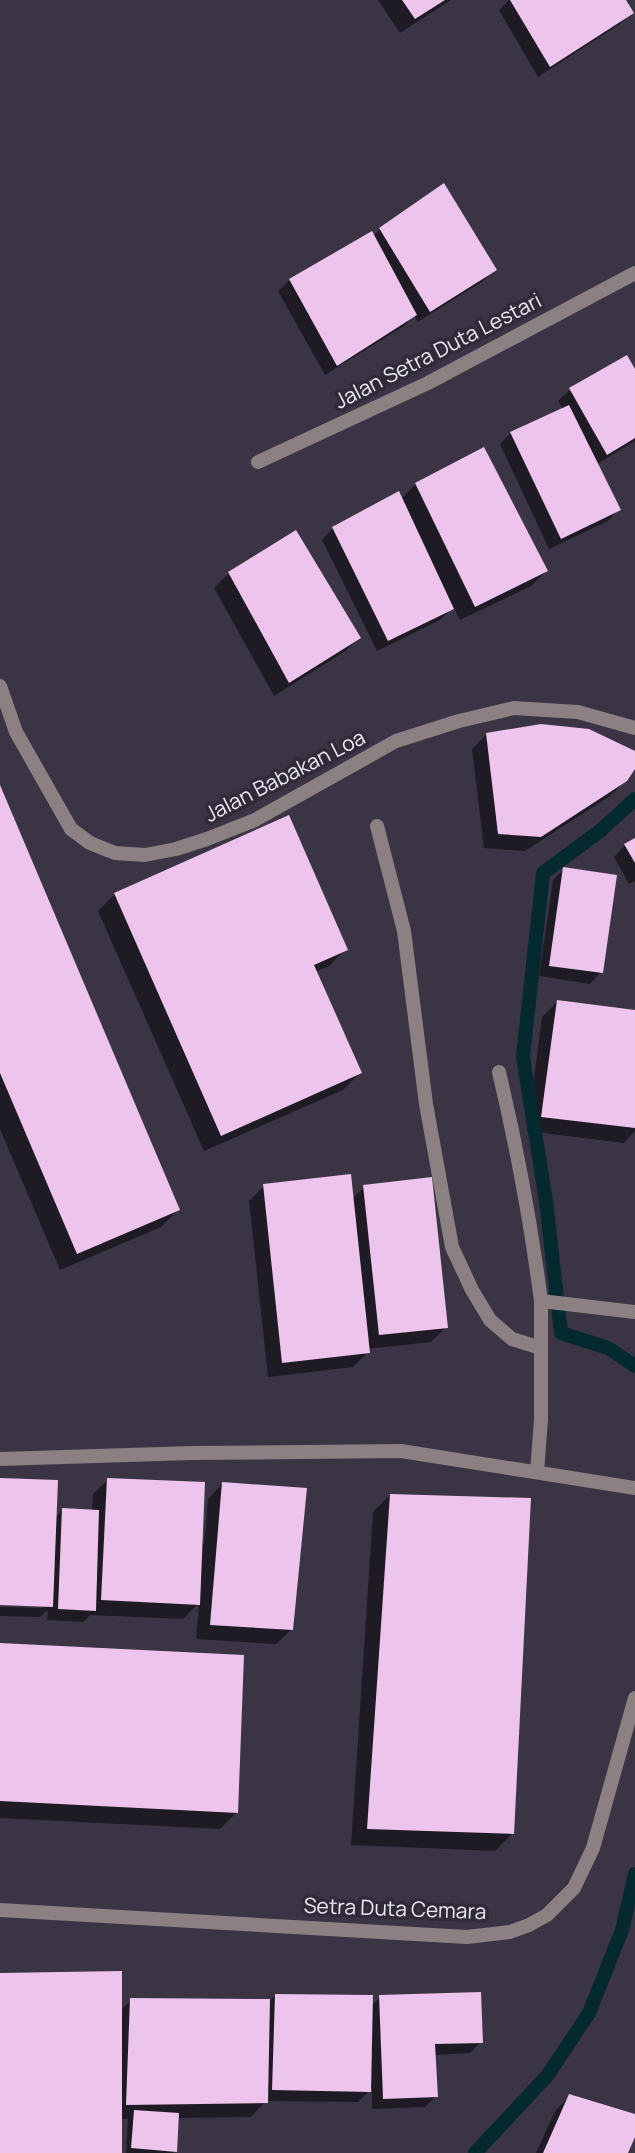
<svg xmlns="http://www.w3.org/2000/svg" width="635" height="2153" font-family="Manrope,sans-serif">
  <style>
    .shadow { fill: #0007 }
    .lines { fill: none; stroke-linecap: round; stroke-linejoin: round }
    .stream { stroke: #04292e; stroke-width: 14 }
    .building { fill: #edc4eb }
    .lane { stroke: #8c8182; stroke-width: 14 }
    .street { stroke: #8c8182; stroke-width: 14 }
    .labels { text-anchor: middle; stroke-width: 7; stroke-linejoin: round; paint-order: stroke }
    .street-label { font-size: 21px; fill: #ebe8f2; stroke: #302a3a }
  </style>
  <rect width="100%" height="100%" fill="#3a3445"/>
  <g class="shadow">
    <polygon points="378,0 451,0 400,33"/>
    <polygon points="509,0 624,0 631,13 620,24 538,77 499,10"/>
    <polygon points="380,229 494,270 483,281 418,322 414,316 404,326 325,375 278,291 290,280 371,234 373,237"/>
    <polygon points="626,358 635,373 635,441 597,464 619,509 608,521 549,549 500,444 511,433 563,409 558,401 570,390"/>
    <polygon points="416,484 546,571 531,586 460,620 453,607 440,620 377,651 322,540 333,528 401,499"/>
    <polygon points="229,573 359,638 344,652 274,696 214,588"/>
    <polygon points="487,734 635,753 635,766 626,780 610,796 525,851 484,848 472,749"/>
    <polygon points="0,790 178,1210 161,1227 60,1270 0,1129"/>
    <polygon points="635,840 635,881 629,884 614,857 625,845"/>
    <polygon points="564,869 601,972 590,984 539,976 553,880"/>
    <polygon points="115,894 346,949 329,966 315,972 360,1073 343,1090 204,1151 98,911"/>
    <polygon points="557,1002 635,1012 635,1131 624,1143 527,1131 542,1017"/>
    <polygon points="264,1186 352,1199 364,1187 446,1327 431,1342 367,1349 368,1352 353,1367 268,1377 249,1201"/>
    <polygon points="108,1480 201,1543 204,1544 208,1499 222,1484 291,1630 276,1644 196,1639 199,1603 183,1619 90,1615 83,1622 47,1620 48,1610 40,1617 0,1616 0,1607 43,1608 43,1605 0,1603 0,1481 55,1518 62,1510 92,1511 93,1494"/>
    <polygon points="390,1495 512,1834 495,1851 351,1845 373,1512"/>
    <polygon points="0,1645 237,1812 220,1829 0,1818"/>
    <polygon points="0,1974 121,2010 131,2000 270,2000 275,1996 371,2006 380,1997 481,2042 470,2053 434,2055 436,2096 425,2107 372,2109 372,2088 358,2102 266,2101 251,2117 177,2118 175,2151 173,2153 126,2153 128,2119 121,2119 121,2153 0,2153"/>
    <polygon points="570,2096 635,2116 635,2133 626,2153 536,2153 555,2111"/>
  </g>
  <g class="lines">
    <g class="stream">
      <polyline points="635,799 600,831 543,873 523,1057 546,1201 561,1333 608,1348 635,1366"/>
      <polyline points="475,2153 547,2076 589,2013 622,1930 635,1874"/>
    </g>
  </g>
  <g class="building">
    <polygon points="402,0 445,0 415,19"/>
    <polygon points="510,0 626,0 634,13 550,67"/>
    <polygon points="444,183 497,270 430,312 379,228"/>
    <polygon points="372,231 417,315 337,366 289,279"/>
    <polygon points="627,355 635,369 635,438 607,455 569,388"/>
    <polygon points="569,405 621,510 561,539 510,432"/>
    <polygon points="484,447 548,571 475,607 415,483"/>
    <polygon points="399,491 454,609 388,641 332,527"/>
    <polygon points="296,530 361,638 289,683 228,572"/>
    <polygon points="541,724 589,729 635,751 635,769 627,781 541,837 498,834 486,733"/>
    <polygon points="0,785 180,1210 77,1254 0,1073"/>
    <polygon points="289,815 348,950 314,965 362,1073 221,1136 114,893"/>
    <polygon points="635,838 635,863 624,844"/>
    <polygon points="563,867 617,875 603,973 549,966"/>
    <polygon points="557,1000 635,1010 635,1128 541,1117"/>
    <polygon points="351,1174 370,1353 282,1363 263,1184"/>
    <polygon points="432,1177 448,1328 379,1335 363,1185"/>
    <polygon points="0,1478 58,1480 53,1607 0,1605"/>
    <polygon points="107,1478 205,1482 200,1605 101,1600"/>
    <polygon points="222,1482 307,1488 293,1630 210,1625"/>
    <polygon points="390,1494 531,1498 514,1834 367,1829"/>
    <polygon points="62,1508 99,1510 96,1611 58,1609"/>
    <polygon points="0,1643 244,1655 238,1813 0,1801"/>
    <polygon points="122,1971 122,2153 0,2153 0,1973"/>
    <polygon points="481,1992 483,2043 435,2044 438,2097 383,2099 379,1995"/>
    <polygon points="275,1994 373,1995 371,2092 272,2090"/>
    <polygon points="130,1998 270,1999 268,2103 126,2105"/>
    <polygon points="569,2094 635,2114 635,2137 628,2153 543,2153"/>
    <polygon points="134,2110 179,2113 177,2152 131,2148"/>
  </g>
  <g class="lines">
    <g class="lane">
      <polyline points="377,826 404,931 426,1104 452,1247 472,1290 490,1320 512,1339 541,1348"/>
      <path d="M499,1072c18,76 32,152 42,229l94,11"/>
      <polyline points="537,1472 541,1420 541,1301"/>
    </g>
    <g class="street">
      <polyline points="258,462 428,383 635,273"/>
      <polyline points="0,686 16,732 71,829 90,843 115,853 145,855 176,849 207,839 255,820 396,741 459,721 514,708 578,712 635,728"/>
      <polyline points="0,1459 192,1453 401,1451 635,1488"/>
      <polyline points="0,1910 467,1937 510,1932 529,1925 547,1915 574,1888 593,1848 635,1698"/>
    </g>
  </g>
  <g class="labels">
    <g class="street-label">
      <text transform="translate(438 351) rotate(-27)" y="7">Jalan Setra Duta Lestari</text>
      <text transform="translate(285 776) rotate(-27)" y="7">Jalan Babakan Loa</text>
      <text transform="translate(395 1909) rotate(2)" y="7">Setra Duta Cemara</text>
    </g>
  </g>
</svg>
